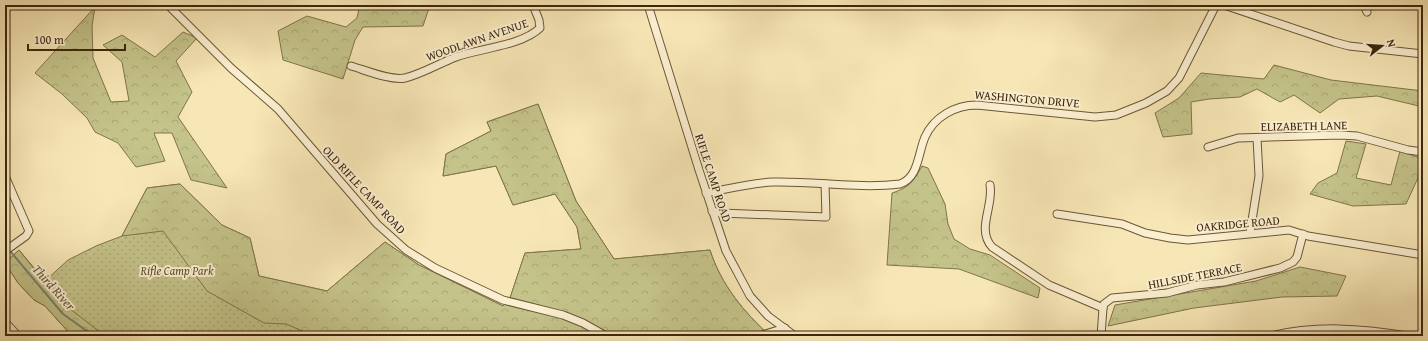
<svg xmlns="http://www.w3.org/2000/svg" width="1428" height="341" font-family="'Gentium Book Plus',serif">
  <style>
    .grass { fill: url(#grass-dots); stroke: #80744b }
    .forest { fill: url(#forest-crowns); stroke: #80744b }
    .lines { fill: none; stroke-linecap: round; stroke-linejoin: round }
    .stream { stroke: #77826e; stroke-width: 2 }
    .minor-casing { stroke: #6c5637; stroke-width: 9 }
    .minor { stroke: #faefd0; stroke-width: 7 }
    .labels { text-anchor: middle; stroke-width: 4; stroke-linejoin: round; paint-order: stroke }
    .street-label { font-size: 12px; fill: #3d260d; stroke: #faefd0 }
    .park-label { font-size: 12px; font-style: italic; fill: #5f4d2c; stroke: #faefd0 }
    .water-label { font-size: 13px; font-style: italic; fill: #5a543d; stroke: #faefd0 }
  </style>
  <defs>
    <pattern id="grass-dots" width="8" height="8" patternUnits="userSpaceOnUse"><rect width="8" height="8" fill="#c4c389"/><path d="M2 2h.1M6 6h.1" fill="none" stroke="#a9a775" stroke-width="1.8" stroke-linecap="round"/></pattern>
    <pattern id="forest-crowns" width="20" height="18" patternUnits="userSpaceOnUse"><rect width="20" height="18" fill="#c4c389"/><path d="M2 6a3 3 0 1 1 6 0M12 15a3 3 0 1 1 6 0" fill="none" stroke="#a9a775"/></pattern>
  </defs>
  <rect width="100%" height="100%" fill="#f8e7b6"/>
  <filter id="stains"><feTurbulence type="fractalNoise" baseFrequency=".005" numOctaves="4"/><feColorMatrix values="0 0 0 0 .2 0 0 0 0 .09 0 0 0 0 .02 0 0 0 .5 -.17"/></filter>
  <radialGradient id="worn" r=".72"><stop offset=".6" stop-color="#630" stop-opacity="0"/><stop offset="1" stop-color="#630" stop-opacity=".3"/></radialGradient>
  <path class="grass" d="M538,104l38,97 38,58 96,-9c11,35 34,62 60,86h-698l-27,-30 -11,-6 -16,-17 -13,-20 14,-13 26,31 23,-21 28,-14 26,-10 25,-48 33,-4 42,41 28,13 9,38 68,15 58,-49 34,23 84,41 7,-8 15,-45 56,-4 -4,-22 -22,-33 -42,11 -17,-39 -53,10 3,-22 45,-23 -4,-9z"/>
  <g class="forest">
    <polygon points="360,5 447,5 429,8 423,26 363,27 355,40 343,79 283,60 278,31 307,16 346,27 357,18"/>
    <polygon points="95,7 92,26 93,58 111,102 129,101 122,62 103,45 122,35 155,57 183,32 197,38 176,61 192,92 178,117 227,188 191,180 172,133 154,133 165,161 136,167 118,143 95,132 87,118 62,94 35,73"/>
    <polygon points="1274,65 1331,80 1423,91 1423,107 1377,96 1339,99 1320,113 1294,95 1280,102 1257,89 1240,97 1209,99 1191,102 1192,134 1163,137 1155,113 1179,98 1201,73 1264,79"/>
    <path d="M538,104l38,97 38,58 96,-9c11,35 34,62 60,86h-456l-28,-12 -22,-1 -57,-32 -44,-60 -41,5 25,-48 33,-4 42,41 28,13 9,38 68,15 58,-49 34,23 84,41 7,-8 15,-45 56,-4 -4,-22 -22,-33 -42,11 -17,-39 -53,10 3,-22 45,-23 -4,-9z"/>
    <polygon points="1346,141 1366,144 1356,178 1391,185 1400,151 1423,159 1423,167 1406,204 1353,206 1310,194 1318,183 1337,173"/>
    <path d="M922,166l6,2 17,36 3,20 6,15 16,10 20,6 50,33 -2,10 -79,-29 -72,-4 5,-72c18,-6 21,-11 30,-27z"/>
    <polygon points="19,250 60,301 105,336 72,336 45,306 34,300 18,283 5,263"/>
    <polygon points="1300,267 1346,276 1337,296 1282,297 1194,308 1108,326 1115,305 1256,281"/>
  </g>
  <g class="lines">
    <polyline class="stream" points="5,245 63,314 94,336"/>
    <g class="minor-casing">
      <g id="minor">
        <polyline points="168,5 231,68 278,109 377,224 406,250 435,268 503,300 563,315 583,323 606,336"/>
        <polyline points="648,5 699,170 726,251 750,296 768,316 795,336"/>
        <polyline points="1224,5 1334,42 1349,46 1423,54"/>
        <polyline points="1364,5 1367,12"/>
        <path d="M351,66c14,4 40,15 54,12 17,-4 35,-15 51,-21 25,-9 65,-11 84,-29l-1,-8 -6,-15"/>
        <polyline points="1208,147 1238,138 1340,135 1357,136 1408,150 1423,152"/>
        <polyline points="5,176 29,231 26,236 5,251"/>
        <path d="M990,185c4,21 -14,44 2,62l57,38 54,23"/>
        <path d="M706,193c22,-4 45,-10 67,-11 43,-1 85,7 127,2 19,-7 18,-31 25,-47 9,-20 30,-32 52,-32l118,12 21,-2 30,-12 21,-12 12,-13 37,-73"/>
        <polyline points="712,211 721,213 826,217 825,184"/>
        <polyline points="1057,214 1122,224 1145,233 1170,238 1188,240 1289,230 1308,236 1423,255"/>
        <polyline points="1250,233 1259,176 1257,138"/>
        <polyline points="5,322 18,336"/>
        <polyline points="759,336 785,328"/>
        <polyline points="1101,336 1103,308 1104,304 1112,298 1167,293 1197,285 1224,282 1280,268 1293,262 1297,257 1303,234"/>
        <path d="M1270,336c46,-11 91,-8 137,0"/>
      </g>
    </g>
    <use href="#minor" class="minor"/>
  </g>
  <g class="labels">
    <g class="street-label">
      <text transform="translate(477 40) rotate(-19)" y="4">WOODLAWN AVENUE</text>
      <text transform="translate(1027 99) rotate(5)" y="4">WASHINGTON DRIVE</text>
      <text transform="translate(1304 126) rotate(-1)" y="4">ELIZABETH LANE</text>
      <text transform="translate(713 178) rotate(72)" y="4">RIFLE CAMP ROAD</text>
      <text transform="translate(364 190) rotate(47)" y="4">OLD RIFLE CAMP ROAD</text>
      <text transform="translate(1238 224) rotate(-5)" y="4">OAKRIDGE ROAD</text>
      <text transform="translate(1195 276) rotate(-11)" y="4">HILLSIDE TERRACE</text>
    </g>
    <g class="park-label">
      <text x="177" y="275">Rifle Camp Park</text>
    </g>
    <g class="water-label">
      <text transform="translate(54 287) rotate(48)" y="5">Third River</text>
    </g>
  </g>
  <rect width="1428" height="341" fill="none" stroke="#f8e7b6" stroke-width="20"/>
  <rect x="6" y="6" width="1416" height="329" fill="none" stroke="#3d260d" stroke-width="2"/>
  <rect x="10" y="10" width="1408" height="321" fill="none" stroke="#3d260d"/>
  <g transform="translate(1382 46) rotate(73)" stroke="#faefd0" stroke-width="3" paint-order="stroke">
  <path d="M0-3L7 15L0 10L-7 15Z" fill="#3d260d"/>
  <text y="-6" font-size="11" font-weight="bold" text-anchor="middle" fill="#3d260d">N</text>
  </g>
  <path d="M28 44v6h97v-6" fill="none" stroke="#3d260d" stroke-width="2"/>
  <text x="34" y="44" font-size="12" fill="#3d260d" stroke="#faefd0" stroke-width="3" paint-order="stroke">100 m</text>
  <rect width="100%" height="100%" filter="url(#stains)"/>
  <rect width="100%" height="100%" fill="url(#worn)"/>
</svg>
